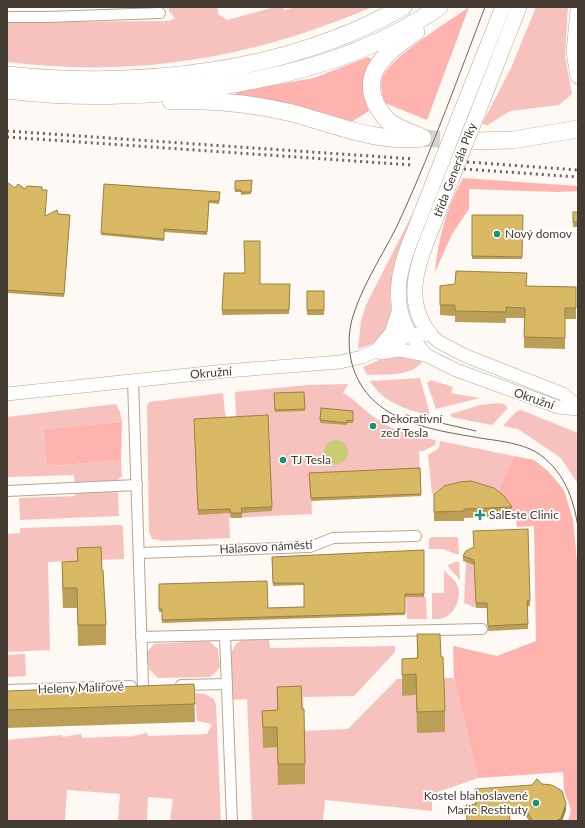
<svg xmlns="http://www.w3.org/2000/svg" width="585" height="828" font-family="Lato,sans-serif">
  <style>
    .green { fill: #f7c2bd }
    .forest { fill: #feb3ae }
    .water { fill: #cacd76 }
    .lines { fill: none; stroke-linecap: round; stroke-linejoin: round }
    .trunk-tunnel { stroke: #d9d3cd; stroke-width: 17; stroke-dasharray: 17 8; stroke-linecap: butt }
    .minor-casing { stroke: #baa48e; stroke-width: 12 }
    .tertiary-casing { stroke: #baa48e; stroke-width: 14 }
    .secondary-casing { stroke: #baa48e; stroke-width: 16 }
    .trunk-casing { stroke: #baa48e; stroke-width: 18 }
    .minor { stroke: #fff; stroke-width: 10 }
    .tertiary { stroke: #fff; stroke-width: 13 }
    .secondary { stroke: #fff; stroke-width: 15 }
    .trunk { stroke: #fff; stroke-width: 17 }
    .tram { stroke: #6e665e; stroke-width: 1 }
    .rail { stroke: #6e665e; stroke-width: 3; stroke-dasharray: 2 4; stroke-linecap: butt }
    .secondary-bridge-casing { stroke: #baa48e; stroke-width: 16; stroke-linecap: butt }
    .secondary-bridge { stroke: #fff; stroke-width: 15 }
    .wall { fill: #bb9f56 }
    .shaded-wall { fill: #988246 }
    .building { fill: #d9b964; stroke: #988246 }
    .poi-dot { fill: #15947b; stroke: #fff; stroke-width: 1.5 }
    .labels { text-anchor: middle; stroke-width: 3.5; stroke-linejoin: round; paint-order: stroke }
    .street-label { font-size: 12px; fill: #443b32; stroke: #fff }
    .poi-label { font-size: 12px; fill: #443b32; stroke: #fff; text-anchor: start }
  </style>
  <rect width="100%" height="100%" fill="#fef9f4"/>
  <g class="green">
    <path d="M169,7h49v7l9,6 48,-13h8l1,3 11,-3h77c-119,51 -235,71 -365,55v-40l162,-1 6,-3 -6,-7z"/>
    <polygon points="536,7 568,7 565,56 572,94 559,105 510,111 488,125 482,124 511,68"/>
    <polygon points="415,209 394,271 390,296 392,322 375,343 358,349 361,321 366,305"/>
    <path d="M400,354l18,5 4,3c-11,15 -37,12 -55,13l-4,-8 18,-8z"/>
    <path d="M420,378l9,33v4c-23,-5 -46,-13 -59,-34z"/>
    <polygon points="431,380 453,387 451,393 480,398 436,409 427,383"/>
    <path d="M348,384l-5,9c11,6 17,13 27,21 20,16 41,22 66,26l-1,5 -12,6h-4l1,27 -109,5 1,31 -83,4 1,20 -67,3 -11,-2 -3,-7 -2,-126 2,-4 74,-9 3,29 10,-1 -1,-29 73,-7z"/>
    <polygon points="498,403 504,404 508,408 492,425 451,417 451,414 480,405"/>
    <polygon points="116,404 120,412 122,422 43,431 46,463 51,463 52,466 121,460 122,476 118,480 75,484 74,475 7,477 7,417"/>
    <polygon points="521,410 578,433 578,484 561,458 518,429 503,426 516,412"/>
    <polygon points="440,441 514,456 495,498 446,489 443,486 432,494 428,455 439,448"/>
    <polygon points="111,491 118,493 119,516 20,520 19,498 75,496 75,492"/>
    <polygon points="120,525 123,526 124,559 48,562 50,650 7,652 7,534 20,533 20,528"/>
    <polygon points="432,537 458,537 459,554 455,554 443,549 429,549 429,539"/>
    <polygon points="455,562 459,562 460,580 449,568 448,565"/>
    <polygon points="466,562 474,562 476,608 464,603"/>
    <path d="M444,570c4,5 12,10 14,17 3,10 -2,26 -13,30 -3,2 -9,2 -13,2v-26h12z"/>
    <polygon points="406,597 426,597 427,619 407,619"/>
    <path d="M269,639l1,9 125,-2v6l-41,44 -51,1 1,34 44,-2 49,-50h5v16h14l27,-17h11l24,100 -46,16v17l-107,-11 -2,21h-71l-5,-122 -15,1c-1,-16 -9,-56 12,-60 7,-2 17,-1 25,-1z"/>
    <polygon points="209,641 218,649 220,667 214,674 210,677 158,678 149,669 147,652 154,644"/>
    <polygon points="25,654 26,676 7,677 7,655"/>
    <polygon points="195,693 205,694 214,699 216,706 221,821 170,821 173,799 148,797 147,821 118,821 120,794 67,790 65,821 7,821 7,740 62,735 62,737 81,734 82,738 127,736 128,737 147,733 148,736 207,734 212,724 197,721"/>
  </g>
  <g class="forest">
    <path d="M469,7l-42,113 -42,-17c-3,-6 -5,-17 -3,-24 5,-20 68,-58 87,-72z"/>
    <path d="M368,57l3,2c-11,21 -10,30 -2,52l-21,13 -112,-29 1,-4 77,-13z"/>
    <path d="M463,178l115,8v5l-20,1 -89,-3v20l-17,25 -17,38c3,-33 12,-66 28,-94z"/>
    <polygon points="122,422 121,460 51,466 51,463 46,463 43,430"/>
    <path d="M514,456l20,4 14,11 16,19 9,30 5,51v250h-10c5,-14 2,-14 -3,-27 -2,-6 -1,-15 -2,-22l-85,6 -24,-100 -1,-32 44,10 39,-15 -2,-115 -17,1 -1,-11 -21,-18z"/>
  </g>
  <circle class="water" cx="336" cy="452" r="12"/>
  <g class="lines">
    <polyline class="trunk-tunnel" points="423,138 465,141"/>
    <g class="minor-casing">
      <g id="minor">
        <polyline points="7,17 47,17 160,13"/>
        <polyline points="133,380 143,686"/>
        <polyline points="7,491 137,485"/>
        <polyline points="139,553 310,547 333,538 416,536"/>
        <polyline points="225,635 232,821"/>
        <polyline points="141,637 482,629"/>
        <polyline points="181,685 227,684"/>
        <polyline points="7,690 131,686"/>
      </g>
    </g>
    <g class="tertiary-casing">
      <g id="tertiary">
        <polyline points="410,335 426,355 456,370 558,407 578,409"/>
        <polyline points="381,353 400,350 426,355"/>
        <polyline points="7,394 226,371 340,362 362,357 410,335 430,334 439,342 466,356 563,394 578,407"/>
      </g>
    </g>
    <g class="secondary-casing">
      <g id="secondary">
        <polyline points="578,10 574,52 578,76"/>
        <polyline points="460,115 503,7"/>
        <polyline points="476,117 519,7"/>
        <path d="M430,334c-32,-39 -6,-83 9,-124"/>
        <path d="M410,335c-26,-43 -3,-84 13,-126"/>
        <polyline points="378,350 392,333 399,312"/>
      </g>
    </g>
    <g class="trunk-casing">
      <g id="trunk">
        <path d="M416,32c-24,16 -57,39 -40,72 4,7 9,15 15,19 9,6 19,9 28,13"/>
        <path d="M7,75c133,14 279,-2 396,-68"/>
        <path d="M7,90c133,17 321,-4 432,-83"/>
        <path d="M171,101c41,-1 81,2 121,12 44,12 85,30 131,25"/>
        <polyline points="475,141 513,140 578,129"/>
      </g>
    </g>
    <use href="#minor" class="minor"/>
    <use href="#tertiary" class="tertiary"/>
    <use href="#secondary" class="secondary"/>
    <use href="#trunk" class="trunk"/>
    <g class="tram">
      <path d="M485,7c-26,68 -52,140 -82,206 -15,35 -39,67 -50,103 -5,16 -5,32 -1,48 17,60 83,66 134,75 16,2 36,5 50,13 27,17 38,46 42,76"/>
      <polyline points="406,415 476,431"/>
    </g>
    <g class="rail">
      <polyline points="7,131 414,159"/>
      <polyline points="7,137 412,165"/>
      <polyline points="467,162 578,170"/>
      <polyline points="464,169 578,177"/>
    </g>
    <g class="secondary-bridge-casing">
      <g id="secondary-bridge">
        <polyline points="423,209 460,115"/>
        <polyline points="439,210 476,117"/>
      </g>
    </g>
    <use href="#secondary-bridge" class="secondary-bridge"/>
  </g>
  <g class="wall">
    <polygon points="252,180 251,194 241,195 241,192 235,192 235,181"/>
    <polygon points="7,184 15,188 42,190 45,216 58,214 70,215 64,297 7,293"/>
    <polygon points="104,184 220,192 219,204 209,203 207,235 164,232 164,241 101,235"/>
    <rect x="573" y="212" width="5" height="15"/>
    <polygon points="472,215 523,215 522,259 472,259"/>
    <polygon points="260,284 290,284 289,314 222,315 222,310"/>
    <polygon points="527,286 576,287 576,319 565,319 565,349 524,348 524,318 506,318 506,323 455,322 455,316 440,315 440,305"/>
    <rect x="307" y="291" width="17" height="24"/>
    <polygon points="274,393 305,409 305,411 275,412"/>
    <polygon points="321,408 353,411 353,423 347,423 347,425 320,423"/>
    <polygon points="194,423 272,507 272,511 242,513 242,518 231,518 230,513 198,515"/>
    <polygon points="420,468 421,496 311,501 309,473"/>
    <polygon points="434,494 512,507 512,516 464,518 464,521 434,521"/>
    <polygon points="77,548 102,571 106,625 106,645 78,646 77,608 63,608 62,582 62,562 77,561"/>
    <polygon points="424,550 424,597 405,597 405,615 162,623 162,612 159,612 159,584 268,608 304,607 304,585 273,586 272,557"/>
    <polygon points="466,551 530,601 530,606 528,606 528,629 488,631 487,608 476,608 474,565 463,561 463,556"/>
    <polygon points="417,634 441,657 445,711 445,732 417,733 416,695 402,696 402,659 417,658"/>
    <polygon points="194,686 195,722 7,728 7,691"/>
    <polygon points="277,687 302,709 305,764 305,784 278,785 277,747 263,748 262,711 277,710"/>
    <polygon points="475,789 566,810 562,821 529,821 524,813 509,815 510,821 467,821 466,805 475,804"/>
  </g>
  <polygon class="shaded-wall" points="566,804 566,810 562,821 556,821"/>
  <g class="building">
    <polygon points="252,180 251,192 241,192 241,190 235,190 235,181"/>
    <polygon points="8,183 15,188 18,184 25,189 27,186 42,187 42,190 47,190 45,216 57,210 58,214 70,215 64,294 7,290 7,184"/>
    <polygon points="104,184 220,192 219,201 209,201 207,232 164,229 164,239 101,233"/>
    <rect x="573" y="212" width="5" height="10"/>
    <polygon points="472,215 523,215 522,257 472,256"/>
    <polygon points="244,241 260,241 260,284 290,284 289,310 222,310 224,273 245,273"/>
    <polygon points="456,271 527,273 526,286 576,287 576,308 565,308 565,338 524,337 525,308 506,307 506,312 455,311 455,305 440,305 440,286 455,284"/>
    <rect x="307" y="291" width="17" height="19"/>
    <polygon points="304,392 305,409 275,410 274,393"/>
    <polygon points="321,408 353,411 353,421 347,420 347,423 320,420"/>
    <polygon points="268,415 272,507 241,508 242,513 231,513 230,509 198,510 194,419"/>
    <polygon points="420,468 421,494 311,498 309,473"/>
    <polygon points="471,481 494,488 504,496 512,507 464,509 464,511 434,512 434,494 444,486 460,482"/>
    <polygon points="528,529 530,601 527,601 528,624 488,626 487,603 476,603 474,560 463,556 466,551 474,547 473,531"/>
    <polygon points="101,547 102,571 103,570 106,625 78,625 77,588 63,588 62,562 78,561 77,548"/>
    <polygon points="424,550 424,594 405,594 405,613 162,620 162,609 159,609 159,584 267,581 268,608 304,607 304,583 273,583 272,557"/>
    <polygon points="417,634 440,634 441,657 443,657 445,711 417,712 416,674 402,675 402,659 418,658"/>
    <polygon points="194,684 195,704 7,710 7,691"/>
    <polygon points="301,686 302,709 304,709 305,764 278,764 277,727 263,727 262,711 278,710 277,687"/>
    <polygon points="537,779 542,784 552,785 562,791 566,804 561,818 556,821 533,821 524,808 509,809 510,821 467,821 466,805 476,804 475,789 532,785"/>
  </g>
  <g class="poi-dot">
    <circle cx="497" cy="234" r="4"/>
    <circle cx="373" cy="426" r="4"/>
    <circle cx="283" cy="460" r="4"/>
    <path d="M478 509h4v4h4v4h-4v4h-4v-4h-4v-4h4z"/>
    <circle cx="536" cy="803" r="4"/>
  </g>
  <g class="labels">
    <g class="street-label">
      <text transform="translate(455 170) rotate(-69)" y="4">třída Generála Píky</text>
      <text transform="translate(211 373) rotate(-5)" y="4">Okružní</text>
      <text transform="translate(534 399) rotate(19)" y="4">Okružní</text>
      <text transform="translate(266 547) rotate(-3)" y="4">Halasovo náměstí</text>
      <text transform="translate(81 688) rotate(-2)" y="4">Heleny Malířové</text>
    </g>
    <g class="poi-label">
      <text x="505" y="238">Nový domov</text>
      <text x="381" y="423">Dekorativní<tspan x="381" dy="14">zeď Tesla</tspan></text>
      <text x="291" y="464">TJ Tesla</text>
      <text x="489" y="519">SalEste Clinic</text>
      <text x="528" y="800" text-anchor="end">Kostel blahoslavené<tspan x="528" dy="14">Marie Restituty</tspan></text>
    </g>
  </g>
  <rect width="585" height="828" fill="none" stroke="#443b32" stroke-width="16"/>
</svg>
